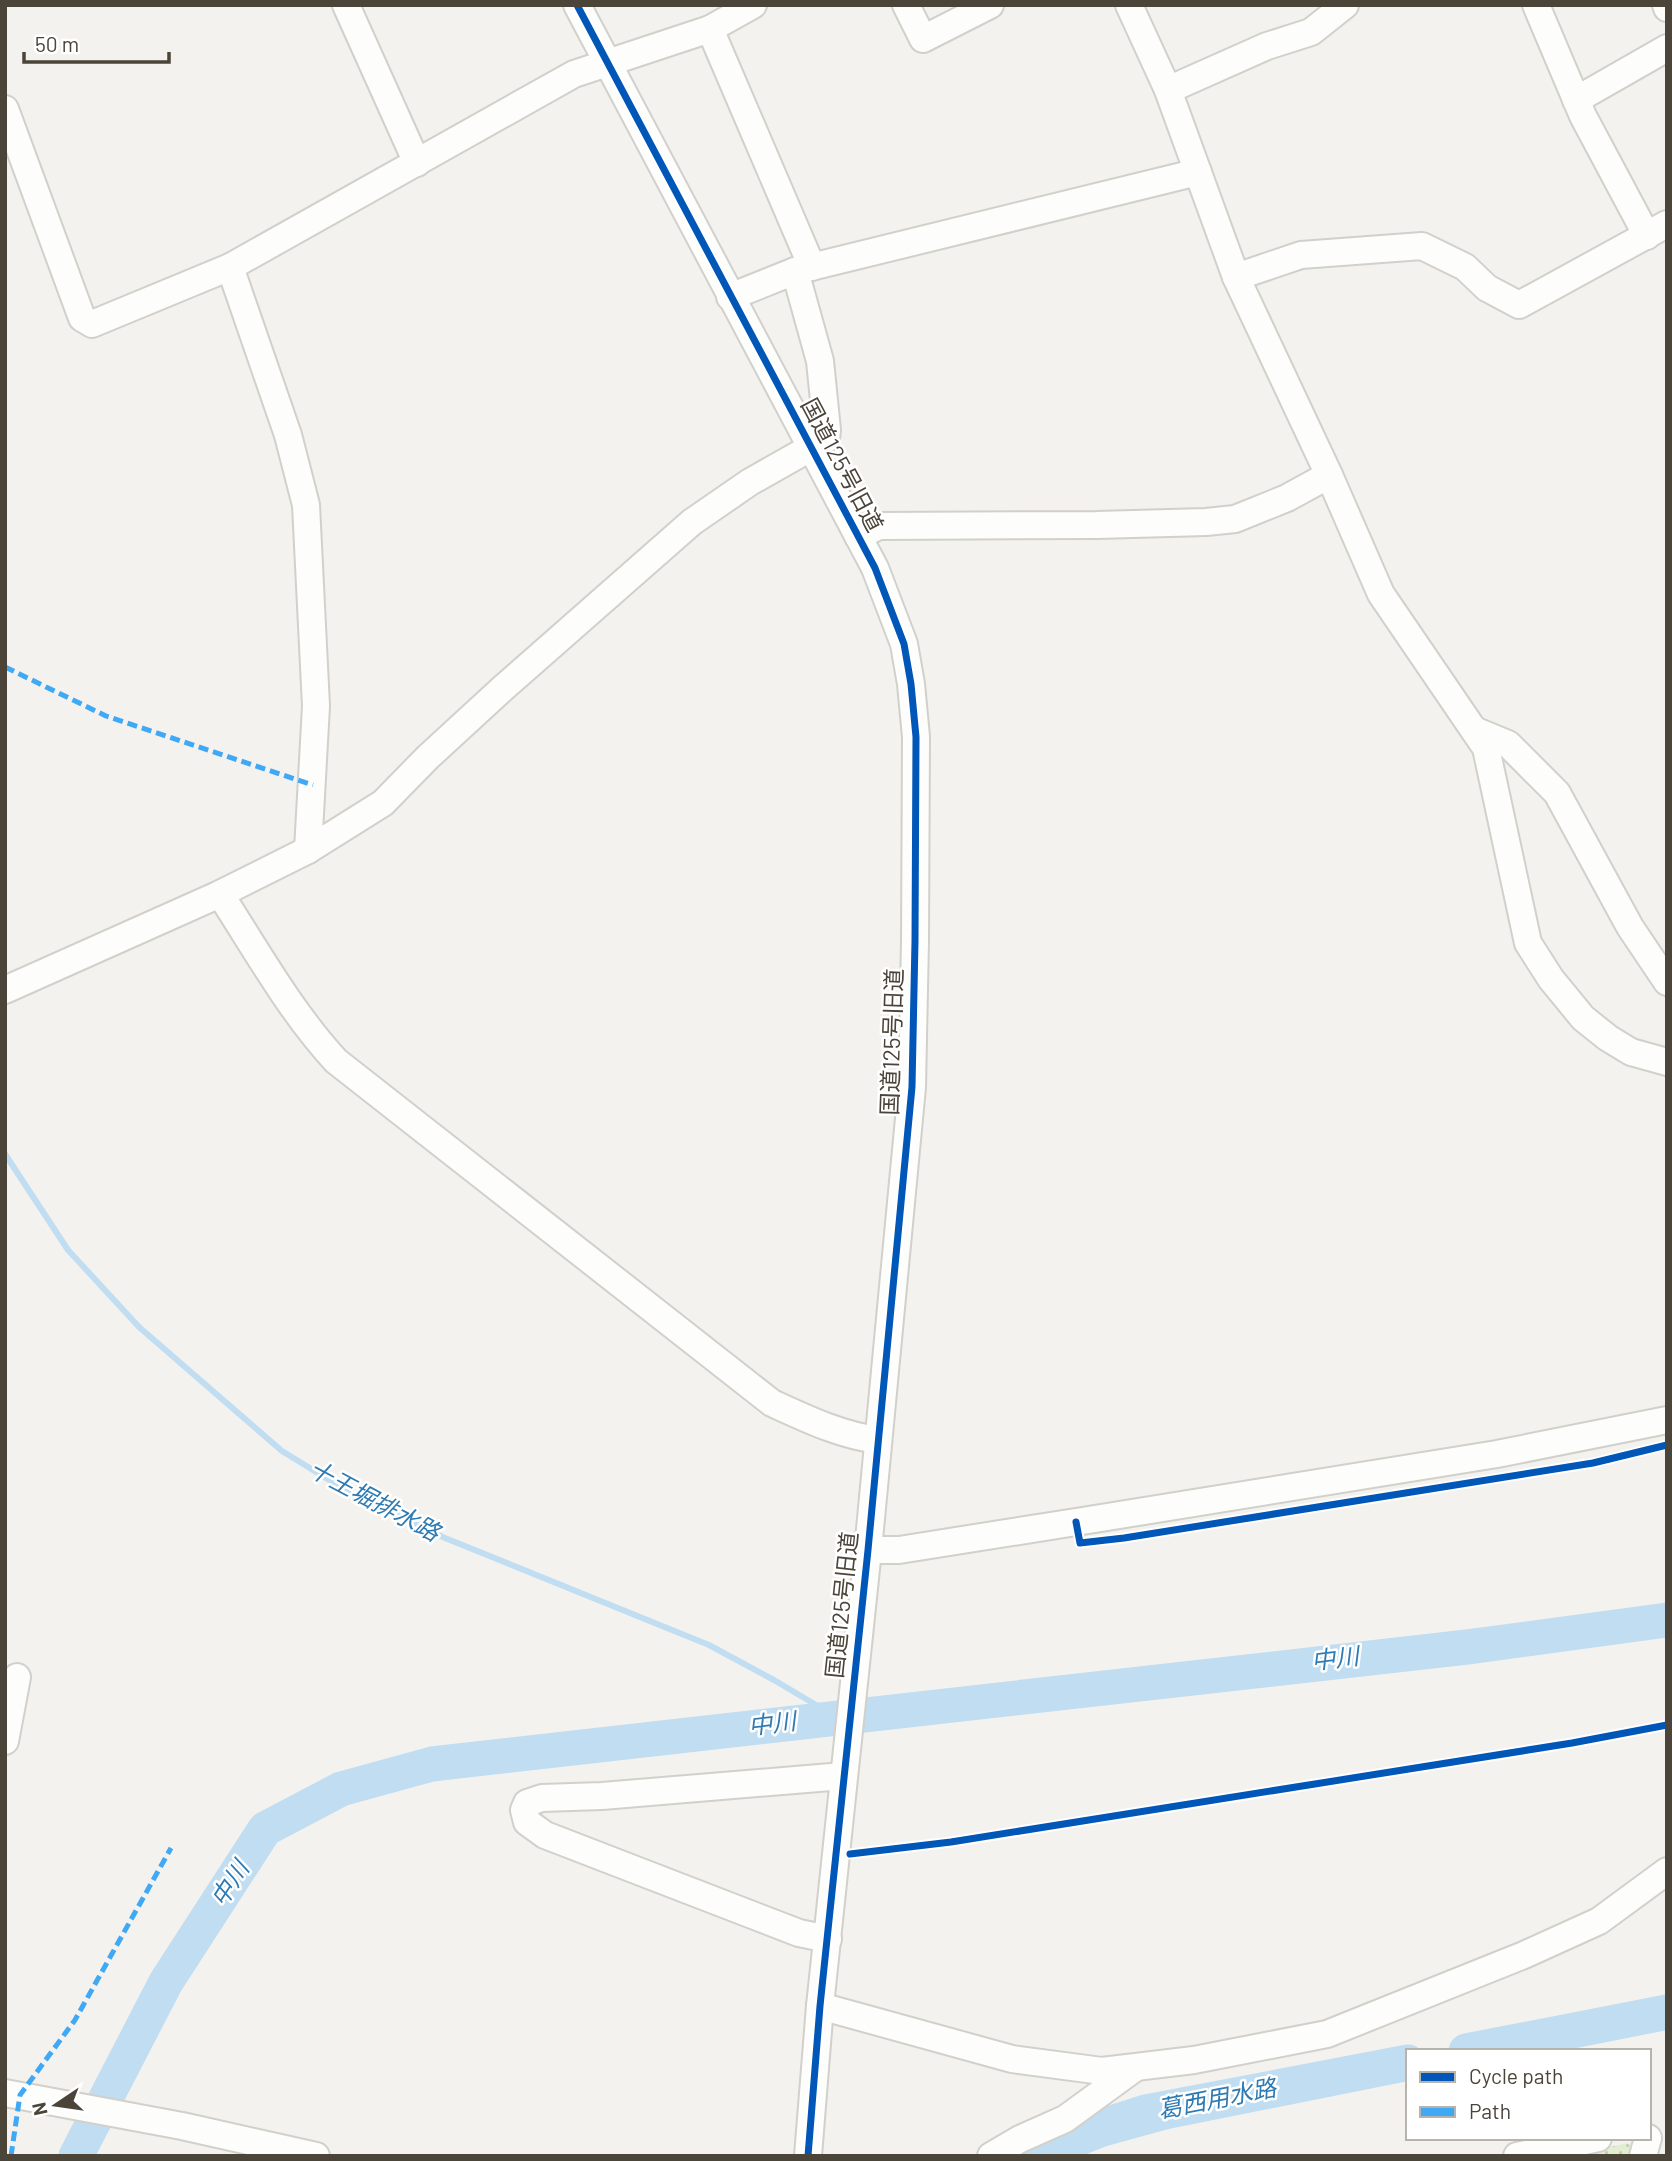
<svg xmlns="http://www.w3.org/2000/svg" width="1672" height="2161" font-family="Barlow,'Noto Sans JP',sans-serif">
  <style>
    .park { fill: url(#park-dots) }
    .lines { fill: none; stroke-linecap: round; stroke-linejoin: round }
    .stream { stroke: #c0ddf1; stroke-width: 6 }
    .river { stroke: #c0ddf1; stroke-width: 35 }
    .minor-casing { stroke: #d2d0cb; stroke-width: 30 }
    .minor { stroke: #fdfdfc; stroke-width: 26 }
    .quiet { stroke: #3fa9f5; stroke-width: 5; stroke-dasharray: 10 5; stroke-linecap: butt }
    .cycleway-casing { stroke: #fff; stroke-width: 11 }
    .cycleway { stroke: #0057b8; stroke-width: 7 }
    .labels { text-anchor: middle; stroke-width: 5; stroke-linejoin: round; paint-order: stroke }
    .street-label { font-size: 23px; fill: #4b4439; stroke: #fff }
    .water-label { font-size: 24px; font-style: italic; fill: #2e7ab2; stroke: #fff }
  </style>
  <defs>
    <pattern id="park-dots" width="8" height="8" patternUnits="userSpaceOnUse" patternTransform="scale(1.75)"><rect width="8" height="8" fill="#e1eecf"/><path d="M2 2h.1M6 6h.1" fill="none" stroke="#c3cdb2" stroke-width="1.8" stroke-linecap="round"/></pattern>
  </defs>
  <rect width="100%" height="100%" fill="#f4f2ee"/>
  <polygon class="park" points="1628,2143 1635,2150 1633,2156 1568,2156"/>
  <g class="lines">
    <g class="stream">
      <polyline points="5,1154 68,1250 139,1327 282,1451 352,1494 445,1538 709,1645 774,1680 838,1718"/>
      <polyline points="1546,2051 1667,2027"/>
      <polyline points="1074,2156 1106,2143 1168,2126 1408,2078"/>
    </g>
    <g class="river">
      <polyline points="1466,2051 1667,2012"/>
      <polyline points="76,2156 166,1982 265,1829 341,1789 432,1764 1467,1647 1667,1620"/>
      <polyline points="1033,2156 1086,2131 1146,2112 1408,2062"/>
    </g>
    <g class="minor-casing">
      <g id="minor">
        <polyline points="346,5 417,163"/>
        <polyline points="577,5 875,568 904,644 911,684 916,737 915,941 912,1087 868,1550 820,2006 808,2156"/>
        <polyline points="906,5 923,39 990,5"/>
        <polyline points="1129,5 1168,90 1236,277 1329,475 1381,594 1486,748 1528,943 1551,979 1583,1018 1608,1038 1631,1052 1667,1062"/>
        <polyline points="1536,5 1583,116 1647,236"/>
        <polyline points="1666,5 1667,8"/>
        <polyline points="710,29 812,267"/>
        <polyline points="1168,90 1267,46 1311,32 1345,5"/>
        <polyline points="1576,100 1667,48"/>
        <polyline points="5,109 82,318 92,324 230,267 574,74 710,29 753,5"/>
        <polyline points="230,267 288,435 306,505 316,706 308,850"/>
        <polyline points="1236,277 1301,255 1422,246 1465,267 1487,288 1519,305 1667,224"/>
        <polyline points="730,297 795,271 1198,172"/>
        <polyline points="858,536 879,526 1097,525 1206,522 1235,519 1287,498 1329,475"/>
        <polyline points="1474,730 1508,744 1557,793 1630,927 1667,982"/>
        <path d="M220,894c37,57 70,117 116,167l436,342c35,16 68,32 106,37"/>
        <polyline points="5,990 220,894 308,850 383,803 428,757 502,689 692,522 750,482 826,439 827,430 820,361 795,271"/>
        <polyline points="868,1550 899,1550 1076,1522 1497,1454 1667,1420"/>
        <polyline points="5,1741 17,1677"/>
        <polyline points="828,1939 799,1933 545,1835 527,1822 524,1810 527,1803 542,1798 602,1796 843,1776"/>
        <polyline points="820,2006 1012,2059 1102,2071 1194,2060 1327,2034 1524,1955 1599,1921 1667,1871"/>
        <polyline points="5,2093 182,2126 316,2156"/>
        <polyline points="991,2156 1020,2139 1065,2119 1135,2068"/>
        <polyline points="1517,2156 1598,2138"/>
        <polyline points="1643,2156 1648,2138"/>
      </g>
    </g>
    <use href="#minor" class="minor"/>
    <g class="quiet">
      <polyline points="5,667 106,716 313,785"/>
      <polyline points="11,2156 20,2095 75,2020 171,1848"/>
    </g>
    <g class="cycleway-casing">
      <g id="cycleway">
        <polyline points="577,5 875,568 904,644 911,684 916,737 915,941 912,1087 868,1550 820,2006 808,2156"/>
        <polyline points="1076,1522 1080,1543 1124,1538 1593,1463 1667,1445"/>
        <polyline points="850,1854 951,1842 1572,1743 1667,1725"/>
      </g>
    </g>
    <use href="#cycleway" class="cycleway"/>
  </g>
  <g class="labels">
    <g class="street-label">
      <text transform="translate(842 465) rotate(62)" y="8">国道125号旧道</text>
      <text transform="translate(892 1042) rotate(-88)" y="8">国道125号旧道</text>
      <text transform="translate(842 1605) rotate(-84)" y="8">国道125号旧道</text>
    </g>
    <g class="water-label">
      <text transform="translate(374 1501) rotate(28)" y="8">十王堀排水路</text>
      <text transform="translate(1335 1659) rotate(-7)" y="8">中川</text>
      <text transform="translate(772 1724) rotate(-7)" y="8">中川</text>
      <text transform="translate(230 1884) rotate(-57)" y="8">中川</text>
      <text transform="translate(1217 2099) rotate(-11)" y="8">葛西用水路</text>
    </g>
  </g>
  <rect width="1672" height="2161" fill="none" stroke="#4b4439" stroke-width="14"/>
  <rect x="1406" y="2049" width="245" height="91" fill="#ffffff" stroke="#b7b4b0" stroke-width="2"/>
  <rect x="1420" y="2072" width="35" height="10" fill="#0057b8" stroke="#b7b4b0" stroke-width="2"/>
  <text x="1469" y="2084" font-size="21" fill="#4b4439">Cycle path</text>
  <rect x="1420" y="2107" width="35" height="10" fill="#3fa9f5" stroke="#b7b4b0" stroke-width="2"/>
  <text x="1469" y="2119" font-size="21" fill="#4b4439">Path</text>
  <g transform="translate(56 2105) rotate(257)" stroke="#ffffff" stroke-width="5" paint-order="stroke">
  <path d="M0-5L12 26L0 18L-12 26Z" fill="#4b4439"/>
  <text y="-10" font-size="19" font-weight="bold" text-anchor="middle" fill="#4b4439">N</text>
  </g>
  <path d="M24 52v10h145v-10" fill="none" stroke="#4b4439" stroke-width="3.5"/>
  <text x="35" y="52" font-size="21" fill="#4b4439" stroke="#ffffff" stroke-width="5" paint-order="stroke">50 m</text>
</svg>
